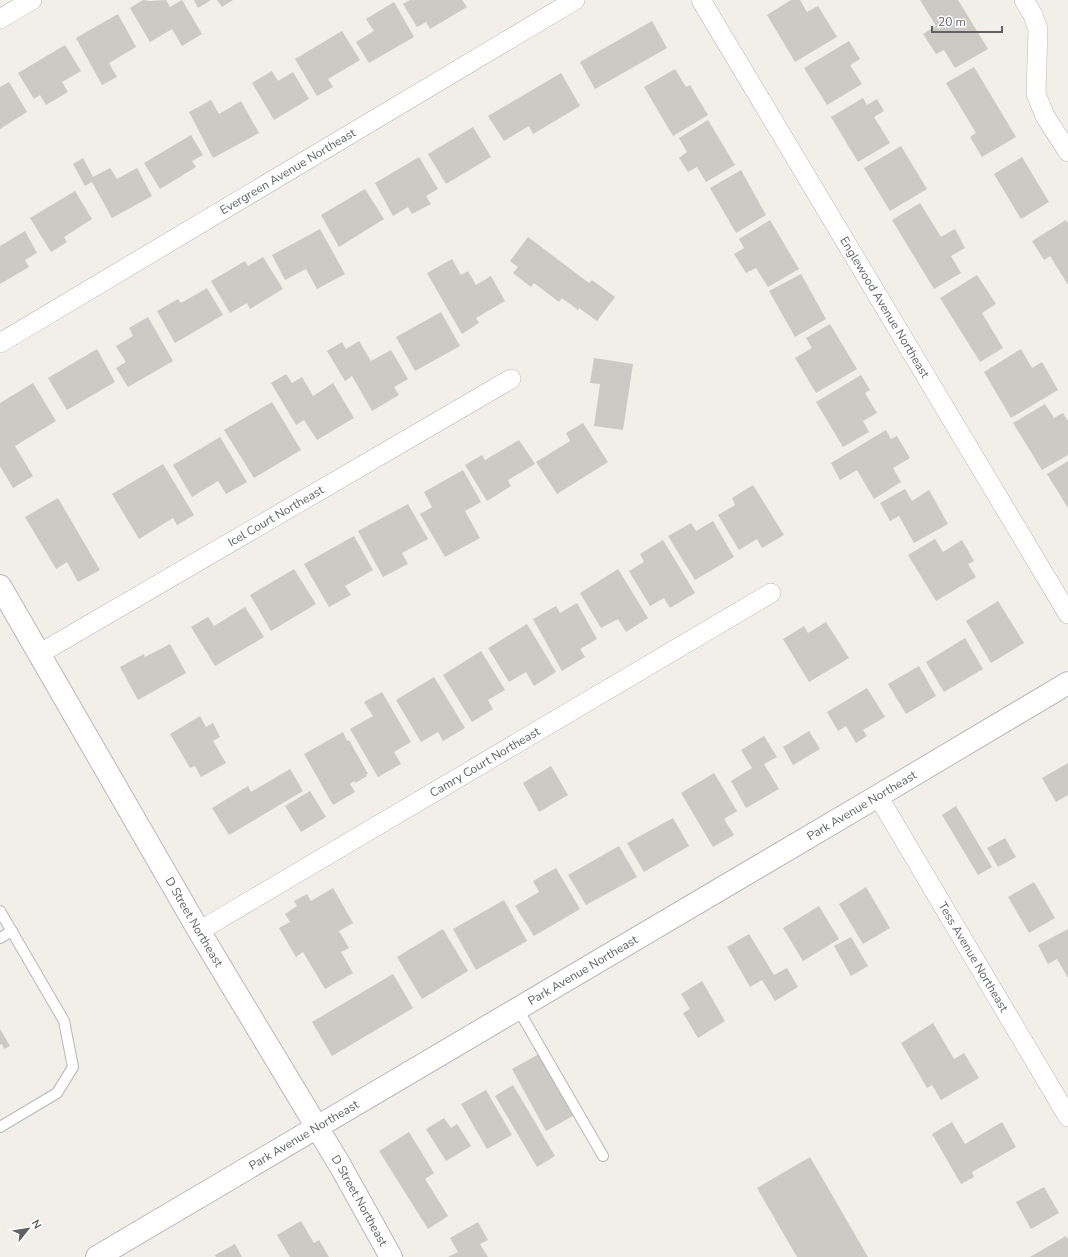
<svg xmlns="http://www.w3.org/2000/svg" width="1068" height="1257" font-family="'Nunito Sans',sans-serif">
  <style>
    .building { fill: #cccac5 }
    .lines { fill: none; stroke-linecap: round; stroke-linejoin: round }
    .service-casing { stroke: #b5b8bc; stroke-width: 12 }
    .minor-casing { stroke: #b5b8bc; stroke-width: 20 }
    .tertiary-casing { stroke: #b5b8bc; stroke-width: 24 }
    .service { stroke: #fff; stroke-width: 10 }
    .minor { stroke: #fff; stroke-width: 19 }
    .tertiary { stroke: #fff; stroke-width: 22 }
    .labels { text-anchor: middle; stroke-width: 3; stroke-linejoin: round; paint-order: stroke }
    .street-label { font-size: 12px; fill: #5f6368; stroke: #fff }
  </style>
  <rect width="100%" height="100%" fill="#f1efe8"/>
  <g class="building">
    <polygon points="143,0 150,1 166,0 170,7 182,0 202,34 182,46 172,29 150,42 130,8"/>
    <polygon points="194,0 211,0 198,8"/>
    <polygon points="217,0 233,0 222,7"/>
    <polygon points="410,0 462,0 467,7 430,29 426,22 417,27 403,4"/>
    <polygon points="791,0 800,0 807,12 818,6 837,37 795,62 767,15"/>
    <polygon points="920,0 958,0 988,49 955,68 944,50 936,54 923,34 936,26"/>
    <polygon points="394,2 414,37 369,63 356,42 374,31 366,19"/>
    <polygon points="118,14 136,47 109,63 117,77 102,85 76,38"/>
    <polygon points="652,21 667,48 595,89 580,62"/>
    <polygon points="342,31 360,60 328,79 333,87 317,96 295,59"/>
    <polygon points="849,41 860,59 850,65 862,84 827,105 804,68"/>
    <polygon points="65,45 81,71 62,82 68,92 46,105 40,95 34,99 18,73"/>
    <polygon points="974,67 1016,137 982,157 970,137 976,133 946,83"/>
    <polygon points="675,69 686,87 690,85 708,115 673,136 644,87"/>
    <polygon points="272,71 278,81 293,72 309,99 274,120 252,83"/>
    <polygon points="561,73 580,106 533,134 529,126 504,141 488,116"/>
    <polygon points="9,82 27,112 0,129 0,87"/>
    <polygon points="863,98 867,105 877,99 884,111 874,117 890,143 858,162 831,117"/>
    <polygon points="211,100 219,114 241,101 259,133 213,158 189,112"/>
    <polygon points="708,120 735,165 706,182 697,167 688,172 679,158 687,152 679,138"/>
    <polygon points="473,127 491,157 446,184 428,154"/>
    <polygon points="191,135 203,155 192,161 196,167 160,189 144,163"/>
    <polygon points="901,146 927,189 890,211 864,168"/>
    <polygon points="419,157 438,189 426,196 431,204 412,214 408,207 393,216 375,183"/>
    <polygon points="1022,157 1049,202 1021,219 994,174"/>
    <polygon points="83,158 93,177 110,168 117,179 137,168 152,196 112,218 92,182 85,186 73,164"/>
    <polygon points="741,170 766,215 736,233 710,188"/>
    <polygon points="365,189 384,219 339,247 321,215"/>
    <polygon points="75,191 92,219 64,237 67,242 51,252 30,218"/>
    <polygon points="920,203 941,237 955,229 965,248 951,256 961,273 934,289 892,220"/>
    <polygon points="770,220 799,269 768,287 756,268 746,273 734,254 744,248 739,239"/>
    <polygon points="1066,220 1068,223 1068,285 1050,256 1044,260 1032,241"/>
    <polygon points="320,229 345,274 317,289 306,269 285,280 272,255"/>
    <polygon points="25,231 37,253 25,260 29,267 0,284 0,246"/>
    <polygon points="528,237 589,283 592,280 615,297 597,321 579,308 578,310 562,298 559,302 534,283 531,287 513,273 518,267 510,261"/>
    <polygon points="263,257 283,289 250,309 247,303 230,313 211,281 245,261 248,266"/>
    <polygon points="452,259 461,275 468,271 476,285 491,276 505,301 476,318 479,323 462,334 427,273"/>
    <polygon points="801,274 826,319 795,337 769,291"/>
    <polygon points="977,275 996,304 982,313 1003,348 980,362 940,298"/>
    <polygon points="207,288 223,315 175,343 157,311 178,299 181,303"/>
    <polygon points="441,312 460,346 415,371 396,337"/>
    <polygon points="148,317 173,361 128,387 116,368 126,362 116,346 133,336 129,328"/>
    <polygon points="830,324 857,369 816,393 795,358 812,348 806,338"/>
    <polygon points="359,341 371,361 391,350 408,379 394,387 399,395 372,411 352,376 345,381 327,351 342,342 346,349"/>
    <polygon points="97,349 115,382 67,410 48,378"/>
    <polygon points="1021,349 1032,368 1042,362 1058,390 1011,418 984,372"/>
    <polygon points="594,358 633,364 623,430 594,426 600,384 590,383"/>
    <polygon points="286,374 292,383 302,377 313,396 333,383 354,418 317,440 304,420 296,425 271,383"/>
    <polygon points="861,375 870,390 865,393 877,413 863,421 869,432 843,447 816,402"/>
    <polygon points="33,383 56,421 15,446 33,476 13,488 0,466 0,403"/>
    <polygon points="272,402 301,450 254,478 224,430"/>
    <polygon points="1045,404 1054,418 1063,413 1068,421 1068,455 1042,470 1013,423"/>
    <polygon points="583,423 608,462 557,494 536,462 570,441 566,433"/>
    <polygon points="886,430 891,439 897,436 910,458 893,468 901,482 874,499 857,470 840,480 831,463"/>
    <polygon points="220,437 247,482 226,494 218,481 192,497 173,465"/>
    <polygon points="519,440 535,464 508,480 511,486 487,501 465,465 482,455 485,460"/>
    <polygon points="1068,461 1068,508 1047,474"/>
    <polygon points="163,464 194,515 177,525 173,518 139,539 112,494"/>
    <polygon points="463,470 481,502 465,511 480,538 445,557 420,514 432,507 424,492"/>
    <polygon points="753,485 784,535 762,548 757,539 739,550 718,515 735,505 732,498"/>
    <polygon points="905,489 912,501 929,490 948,524 914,543 899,516 890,521 880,503"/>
    <polygon points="58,498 100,570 78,582 67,562 56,569 25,517"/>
    <polygon points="408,504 428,539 402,553 408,564 383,577 358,531"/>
    <polygon points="713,521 734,557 695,580 668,536 691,523 696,531"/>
    <polygon points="354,536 373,570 345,586 351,595 329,607 304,564"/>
    <polygon points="935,539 943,552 962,540 974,561 968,564 976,577 936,601 908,555"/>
    <polygon points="663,540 695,593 670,608 664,598 650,606 629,571 644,562 640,554"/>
    <polygon points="294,569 316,604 271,631 250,595"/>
    <polygon points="618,569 648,618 626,632 618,619 601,628 580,593"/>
    <polygon points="998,601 1024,643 991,663 966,621"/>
    <polygon points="577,603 597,639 580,649 585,657 562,671 533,619 556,606 560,613"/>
    <polygon points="245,607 264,637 215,666 191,627 208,617 214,626"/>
    <polygon points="826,622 849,658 809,682 783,639 804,626 808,633"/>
    <polygon points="527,624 556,672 534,686 526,672 509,682 488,648"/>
    <polygon points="965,638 983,669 944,692 926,662"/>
    <polygon points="170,644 186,673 138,700 120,667 144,654 145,657"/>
    <polygon points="481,651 505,690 488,700 493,709 472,722 443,675"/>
    <polygon points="919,666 936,696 906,714 888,684"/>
    <polygon points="434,677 465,728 443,741 438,732 421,742 396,700"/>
    <polygon points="867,688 885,717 863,730 867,736 856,743 846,726 838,731 827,712"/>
    <polygon points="382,692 411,742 394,752 401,764 378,777 350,729 373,716 364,702"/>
    <polygon points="200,716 206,727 213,723 220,737 213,741 226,763 201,777 195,766 190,768 170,734"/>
    <polygon points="809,731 820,749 793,765 783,747"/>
    <polygon points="343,732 347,741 349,740 368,774 366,774 367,776 355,783 354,781 350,784 355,792 333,805 304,754"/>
    <polygon points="764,736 777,757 764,764 779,789 746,808 731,781 752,768 741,750"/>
    <polygon points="1068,763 1068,795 1056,802 1042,778"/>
    <polygon points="551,766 568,795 539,812 523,783"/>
    <polygon points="290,769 303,791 229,835 212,808 248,786 251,792"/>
    <polygon points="714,773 737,811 724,819 734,835 713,847 681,793"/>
    <polygon points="310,791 326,817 301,832 285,806"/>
    <polygon points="956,806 992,867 978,875 942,815"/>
    <polygon points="673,818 689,846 644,872 627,843"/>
    <polygon points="1005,838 1016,857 998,867 987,848"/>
    <polygon points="619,846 637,877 586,905 568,875"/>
    <polygon points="556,868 580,909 534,936 515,906 539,892 533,881"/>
    <polygon points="1034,882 1055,918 1029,933 1008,897"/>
    <polygon points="866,887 890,928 863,944 839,904"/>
    <polygon points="333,888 353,923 339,931 349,948 341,952 353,973 325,989 303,952 296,957 279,928 290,922 285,914 297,906 294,901 307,894 311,901"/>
    <polygon points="504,900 527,941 476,970 453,929"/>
    <polygon points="819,906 839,939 803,961 783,928"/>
    <polygon points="443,929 468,971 422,999 397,957"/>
    <polygon points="1068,929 1068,978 1057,959 1048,964 1038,945"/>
    <polygon points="749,934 774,975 787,968 798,987 775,1001 762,980 750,987 727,947"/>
    <polygon points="851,937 868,966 851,976 834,946"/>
    <polygon points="393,974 413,1008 332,1056 312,1022"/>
    <polygon points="702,981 725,1021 698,1038 683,1013 690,1009 681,994"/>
    <polygon points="933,1023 954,1059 964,1053 979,1078 941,1100 932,1085 927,1088 901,1043"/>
    <polygon points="0,1029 10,1046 4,1049 2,1044 0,1045"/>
    <polygon points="539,1054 573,1116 546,1131 512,1069"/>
    <polygon points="513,1085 555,1156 537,1167 495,1096"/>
    <polygon points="486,1090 512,1135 487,1149 461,1104"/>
    <polygon points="444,1118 451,1128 457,1124 471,1146 446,1161 426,1129"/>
    <polygon points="952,1122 965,1144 1002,1122 1016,1147 972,1172 974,1177 961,1184 932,1134"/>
    <polygon points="409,1132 434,1173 425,1179 448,1216 428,1229 379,1151"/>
    <polygon points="810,1157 868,1257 797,1257 757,1188"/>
    <polygon points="1044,1187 1059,1213 1031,1229 1016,1202"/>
    <polygon points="301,1221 314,1243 319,1240 329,1257 290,1257 277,1235"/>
    <polygon points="478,1222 488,1240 480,1244 488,1257 448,1257 458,1252 450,1238"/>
    <polygon points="1066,1236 1068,1239 1068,1257 1030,1257"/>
    <polygon points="235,1244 242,1257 216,1257 215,1255"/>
  </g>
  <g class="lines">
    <g class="service-casing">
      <g id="service">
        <polyline points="0,911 64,1021 73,1067 57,1093 0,1127"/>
        <polyline points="0,938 12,931"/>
        <polyline points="518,1009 603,1156"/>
      </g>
    </g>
    <g class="minor-casing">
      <g id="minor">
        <path id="s1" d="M701,0l367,614"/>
        <polyline points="1024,0 1033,15 1038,29 1036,94 1045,116 1068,152"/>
        <polyline points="0,19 32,0"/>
        <path id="s2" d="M0,343l575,-343"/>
        <path id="s3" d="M39,654l472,-275"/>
        <path id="s4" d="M878,796l190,321"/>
        <path id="s5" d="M199,931l572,-338"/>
      </g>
    </g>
    <g class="tertiary-casing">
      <g id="tertiary">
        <path id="s6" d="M0,586l199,345 142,236 50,90"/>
        <path id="s7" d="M97,1257l781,-461 190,-113"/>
      </g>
    </g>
    <use href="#service" class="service"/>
    <use href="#minor" class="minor"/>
    <use href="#tertiary" class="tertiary"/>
  </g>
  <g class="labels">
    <g class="street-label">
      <text dy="4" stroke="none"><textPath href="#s2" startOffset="335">Evergreen Avenue Northeast</textPath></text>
      <text dy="4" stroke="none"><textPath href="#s1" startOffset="358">Englewood Avenue Northeast</textPath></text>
      <text dy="4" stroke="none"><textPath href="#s3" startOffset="274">Icel Court Northeast</textPath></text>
      <text dy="4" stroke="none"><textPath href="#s5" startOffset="332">Camry Court Northeast</textPath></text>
      <text dy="4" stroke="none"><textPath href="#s7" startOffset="888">Park Avenue Northeast</textPath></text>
      <text dy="4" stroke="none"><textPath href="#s6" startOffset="388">D Street Northeast</textPath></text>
      <text dy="4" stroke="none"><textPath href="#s4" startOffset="187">Tess Avenue Northeast</textPath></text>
      <text dy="4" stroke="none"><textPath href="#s7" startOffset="564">Park Avenue Northeast</textPath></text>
      <text dy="4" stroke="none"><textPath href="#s7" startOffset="240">Park Avenue Northeast</textPath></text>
      <text dy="4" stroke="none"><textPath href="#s6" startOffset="712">D Street Northeast</textPath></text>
    </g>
  </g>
  <g transform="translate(28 1229) rotate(60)" stroke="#ffffff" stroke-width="3" paint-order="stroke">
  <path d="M0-3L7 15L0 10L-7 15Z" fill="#5f6368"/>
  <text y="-6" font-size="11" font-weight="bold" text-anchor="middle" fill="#5f6368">N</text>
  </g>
  <path d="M932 26v6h70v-6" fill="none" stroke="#5f6368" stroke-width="2"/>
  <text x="938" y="26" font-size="12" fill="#5f6368" stroke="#ffffff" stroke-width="3" paint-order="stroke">20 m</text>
</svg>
